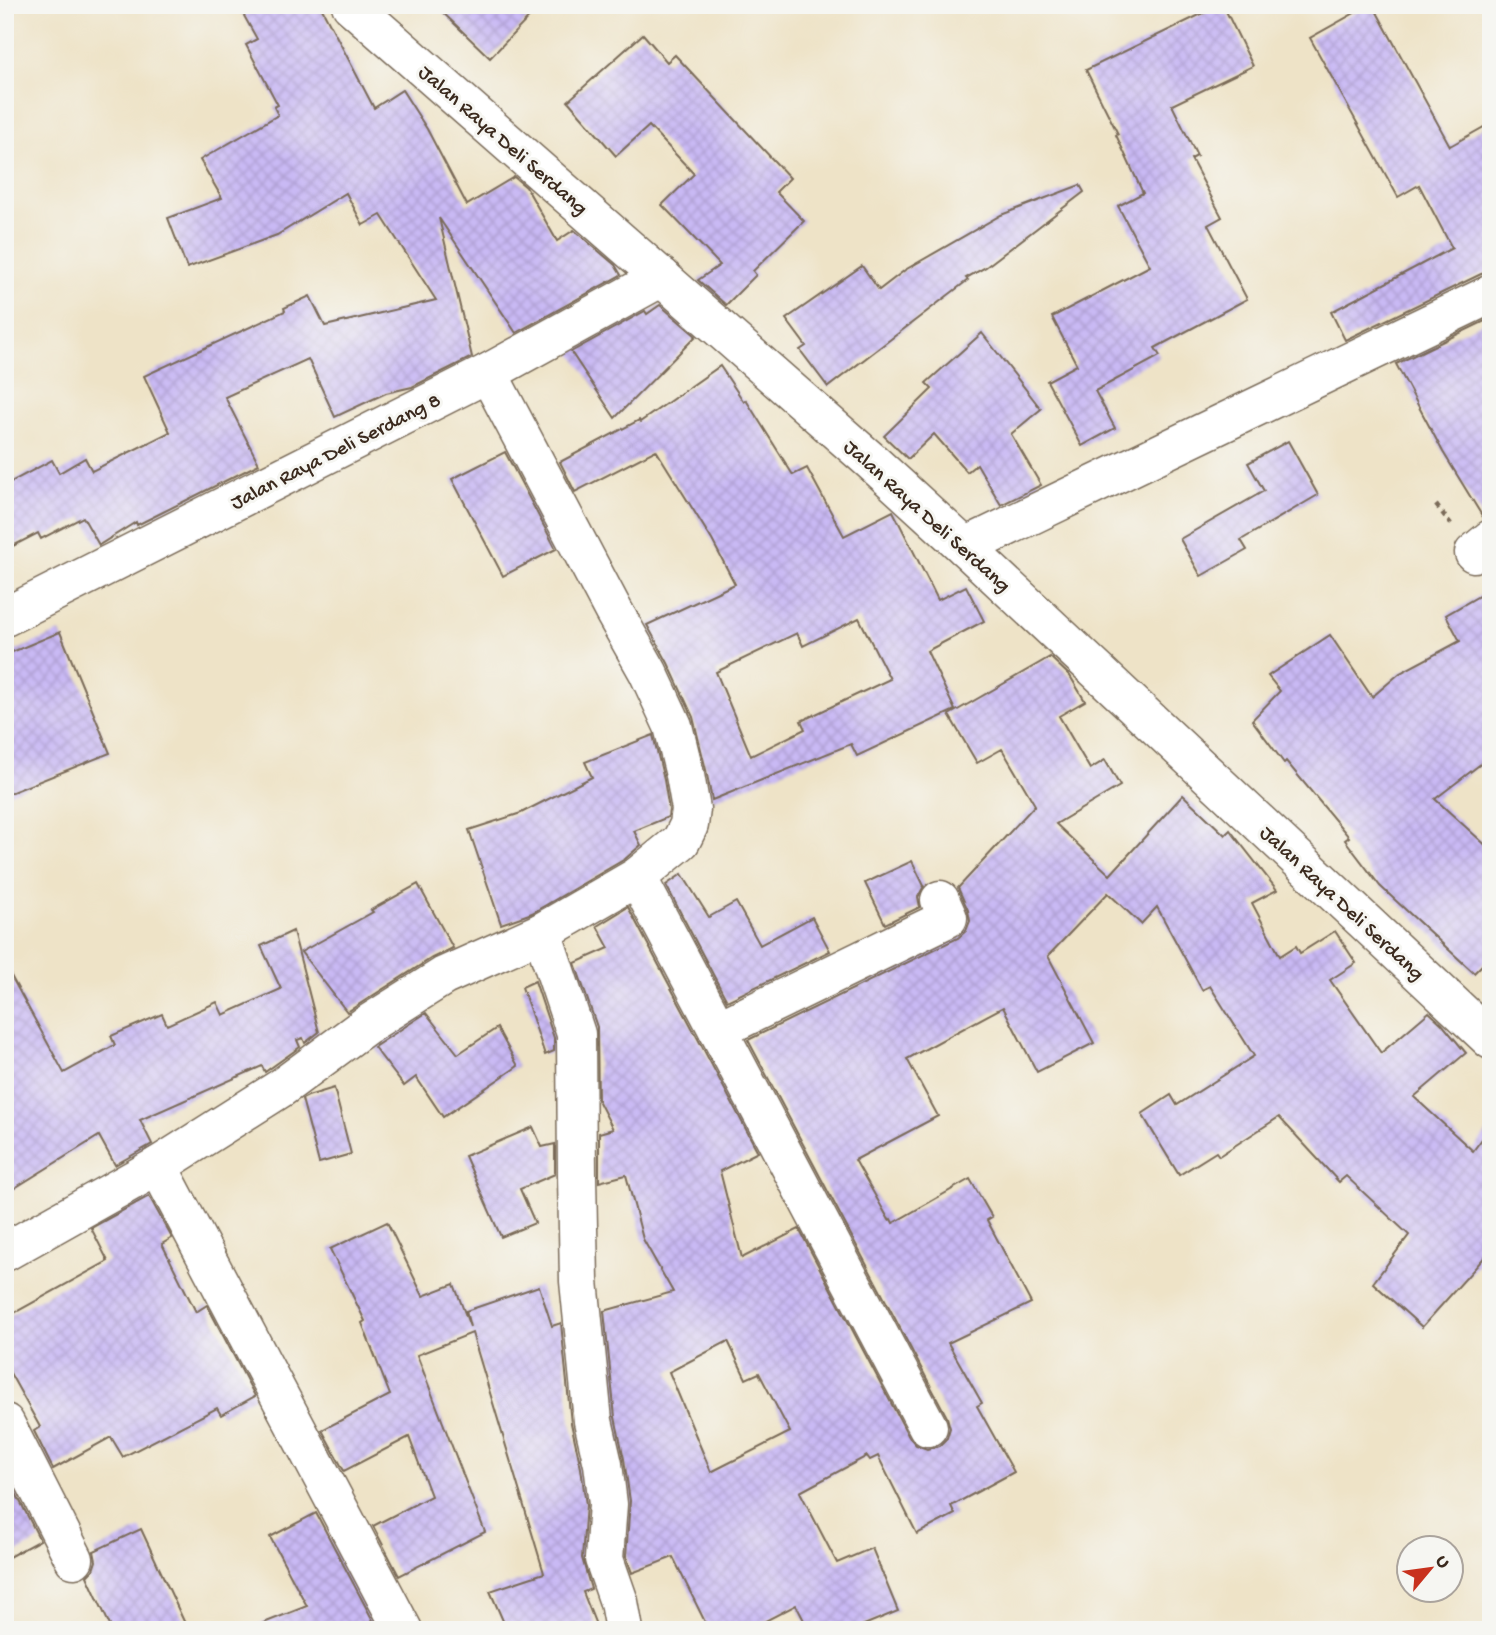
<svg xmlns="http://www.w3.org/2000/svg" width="1496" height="1635" font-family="'Gochi Hand',sans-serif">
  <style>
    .building { fill: url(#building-cross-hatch); fill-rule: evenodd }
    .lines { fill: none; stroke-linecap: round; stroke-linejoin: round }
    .minor-casing { stroke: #7a6b59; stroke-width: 41 }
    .major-casing { stroke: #7a6b59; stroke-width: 41 }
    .path { stroke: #7a6b59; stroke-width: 4.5; stroke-dasharray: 5 5; stroke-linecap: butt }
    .minor { stroke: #fff; stroke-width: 38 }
    .major { stroke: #fff; stroke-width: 38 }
    .labels { text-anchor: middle; stroke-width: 6; stroke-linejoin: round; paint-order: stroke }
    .street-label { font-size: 21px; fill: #3b2a1e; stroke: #f6f6f2 }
  </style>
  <defs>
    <pattern id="building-cross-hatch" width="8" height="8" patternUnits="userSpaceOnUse" patternTransform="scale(1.75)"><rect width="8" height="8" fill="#c9b9f4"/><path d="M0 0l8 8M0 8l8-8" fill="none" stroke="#ae9fd1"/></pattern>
  </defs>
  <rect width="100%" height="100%" fill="#f6f6f2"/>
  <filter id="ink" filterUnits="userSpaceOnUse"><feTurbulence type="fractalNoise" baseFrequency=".0143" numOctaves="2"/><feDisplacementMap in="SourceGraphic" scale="14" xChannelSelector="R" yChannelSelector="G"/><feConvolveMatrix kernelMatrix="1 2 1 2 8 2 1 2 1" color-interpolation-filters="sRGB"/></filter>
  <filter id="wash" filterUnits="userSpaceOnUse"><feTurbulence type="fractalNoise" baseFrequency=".00686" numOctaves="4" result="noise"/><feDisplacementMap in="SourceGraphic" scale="28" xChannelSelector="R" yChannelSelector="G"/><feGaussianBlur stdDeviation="1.57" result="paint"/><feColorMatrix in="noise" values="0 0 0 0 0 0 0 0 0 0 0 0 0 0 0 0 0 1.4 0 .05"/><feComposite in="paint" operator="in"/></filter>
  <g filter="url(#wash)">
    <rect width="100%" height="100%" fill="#eee3c7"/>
    <g id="blocks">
      <g class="building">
        <polygon points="238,5 320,5 374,108 402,90 427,129 467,205 514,177 526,187 557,241 574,230 615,265 621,275 516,333 439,218 472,357 412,387 386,393 335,417 308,359 225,397 259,464 137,525 136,522 99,545 83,517 41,539 38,533 5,550 5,485 52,460 59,473 85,458 92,471 170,432 144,376 285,311 284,308 310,296 325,326 436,300 381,215 363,225 346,193 277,235 187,268 168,218 222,198 200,160 278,115 274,107 278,105 246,45 257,39"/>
        <polygon points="435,5 541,5 490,58"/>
        <polygon points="1220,5 1223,5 1253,66 1172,105 1197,156 1191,159 1222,217 1208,225 1247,299 1155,348 1160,356 1095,391 1115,428 1082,446 1047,381 1077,365 1052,317 1150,266 1118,206 1143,193 1116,135 1118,134 1086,70"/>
        <polygon points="1369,5 1373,5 1450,146 1491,123 1491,272 1481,274 1345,340 1331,312 1452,248 1419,185 1398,197 1310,38"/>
        <polygon points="643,34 667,62 675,55 790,178 776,192 804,221 753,271 756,275 726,305 698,280 720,265 662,205 694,174 649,126 616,156 568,101"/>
        <polygon points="1080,185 1084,192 986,267 966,278 968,280 828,387 800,350 806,346 786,319 862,266 879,290 905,270 1001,215"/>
        <polygon points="660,305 696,336 615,418 571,352 645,311 647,314"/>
        <polygon points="1491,318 1491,518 1484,519 1443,452 1396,364"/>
        <polygon points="982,333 1041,409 1011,434 1041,485 1001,505 977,464 967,472 934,434 908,459 884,436 932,389 926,383"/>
        <path d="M720,366l24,36 2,-2 47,75 14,-7 37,68 49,-25 45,89 28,-14 18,35 -57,30 28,59 -98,46 -6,-12 -139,56 -6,-30 -13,-53 -25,-54 -21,-38 88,-41 -23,-44 -56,-90 -81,42 -15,-30 79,-42 1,2zM859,618l31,61 -89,42 4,8 -54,27 -35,-84 81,-39 6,13z"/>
        <polygon points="1288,441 1318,495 1241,540 1247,550 1201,576 1180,539 1264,491 1248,463"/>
        <polygon points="505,452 556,549 503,576 452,479"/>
        <polygon points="1491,589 1491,756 1435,799 1491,850 1491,956 1474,973 1380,886 1345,840 1349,837 1286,761 1284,763 1252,720 1280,691 1268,676 1330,635 1372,697 1400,673 1460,641 1446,615"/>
        <polygon points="60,632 110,753 5,795 5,655"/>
        <path d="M1050,657l20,19 15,25 -26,15 31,53 15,-9 15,26 -64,38 54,51 73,-80 42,40 5,-5 47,60 -25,13 28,53 16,-10 4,7 35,-22 21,32 -26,17 51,73 48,-41 13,12 24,29 -52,44 59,54 18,-24v123l-69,77 -49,-44 36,-48 -63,-59 -7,6 -60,-65 -60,39 -3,-4 -37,23 -37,-61 29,-19 6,10 77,-49 -44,-70 -8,4 -45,-83 -16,17 -33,-31 -60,63 46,87 -57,29 -34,-65 -96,52 31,57 -83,44 34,60 2,-1 2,4 77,-44 22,38 -5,3 44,83 -83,40 34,60 -5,3 37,66 -63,34 4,8 -38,20 -39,-78 -8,4 -3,-4 -67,36 37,71 35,-15 26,63 -46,19h-43l-13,-25 -48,25h-39l-36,-73 -41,16 -6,-17 4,-55 -6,-42 -9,-42 -11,-106 69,-19 -30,-53 -17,-64 -27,7v-49l14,-4 -15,-29 -1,-73 -22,-64 34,-15 -12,-22 31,-19 130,245 -38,19 22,87 57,-29 110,208 7,8 11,4 12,-3 8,-8 3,-10 -3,-11 -199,-377 210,-102 8,-7 4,-10 -2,-11 -10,-22 77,-83 -33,-56 -25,14 -28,-48zM728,1341l18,38 13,-6 31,59 -79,40 -42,-100z"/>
        <polygon points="653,735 664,780 669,810 668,817 634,831 641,845 625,859 532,913 501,924 469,830 521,813 592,777 585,762"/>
        <polygon points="912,861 924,886 918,897 920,907 885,924 865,883"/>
        <polygon points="682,874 709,917 736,902 760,945 812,917 830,951 727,1001 666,885"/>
        <polygon points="418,884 453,948 432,958 347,1012 301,952 373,912 371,910"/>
        <polygon points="293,931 319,1032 305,1043 303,1038 297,1040 300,1047 265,1072 262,1066 140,1120 152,1144 115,1165 99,1136 5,1194 5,965 64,1073 115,1045 111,1036 162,1014 167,1025 217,1002 223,1015 281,989 261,946"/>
        <polygon points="535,981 554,1038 554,1051 545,1055 522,987"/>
        <polygon points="426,1013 458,1054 497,1028 518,1066 443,1117 416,1077 404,1086 374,1047"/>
        <polygon points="334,1088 351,1154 319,1163 302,1099 308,1096"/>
        <polygon points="533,1127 542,1147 555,1144 555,1174 520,1189 535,1223 501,1237 465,1156"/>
        <polygon points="149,1196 172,1238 162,1244 196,1312 207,1305 255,1396 221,1415 217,1408 123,1457 111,1437 53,1469 34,1431 40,1427 5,1364 5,1318 108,1261 91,1228"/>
        <polygon points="387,1222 423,1296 454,1284 470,1327 466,1311 539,1286 552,1326 561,1323 571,1423 581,1468 586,1505 582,1558 591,1589 583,1592 598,1630 507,1630 490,1591 544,1573 472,1333 417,1355 485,1532 399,1576 373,1526 431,1496 409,1437 344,1471 322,1430 390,1395 362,1323 365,1321 330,1249"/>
        <polygon points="5,1472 40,1540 5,1559"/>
        <polygon points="316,1513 378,1630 252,1630 251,1628 307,1606 270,1537"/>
        <polygon points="141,1529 188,1630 112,1630 87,1576 93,1570 96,1561 94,1551"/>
      </g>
    </g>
  </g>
  <g filter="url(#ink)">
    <use href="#blocks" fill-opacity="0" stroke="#7a6b59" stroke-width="2"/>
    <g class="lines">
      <g class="minor-casing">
        <g id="minor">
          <path d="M965,547c175,-85 351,-168 526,-253"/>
          <polyline points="1474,553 1491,539"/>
          <polyline points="5,617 488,373 662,277"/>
          <polyline points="637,877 928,1427"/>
          <polyline points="542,932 576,1034 577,1176 579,1281 593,1421 603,1464 608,1504 604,1559 619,1602 624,1630"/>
          <polyline points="718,1030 948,918 940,900"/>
          <polyline points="158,1166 403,1630"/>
          <polyline points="5,1252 158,1166 281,1088 365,1026 444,976 542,932 637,877 681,841 689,825 691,809 685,775 673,726 648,672 613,610 488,373"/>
          <polyline points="5,1423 74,1559"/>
        </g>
      </g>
      <g class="major-casing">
        <polyline id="major" points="351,5 871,461 965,547 1491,1040"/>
      </g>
      <polyline class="path" points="1436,505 1451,524"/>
      <use href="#minor" class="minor"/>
      <use href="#major" class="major"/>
    </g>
  </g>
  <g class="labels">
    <g class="street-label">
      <text transform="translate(504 139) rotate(41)" y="7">Jalan Raya Deli Serdang</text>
      <text transform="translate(335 450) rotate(-27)" y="7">Jalan Raya Deli Serdang 8</text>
      <text transform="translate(928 515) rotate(42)" y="7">Jalan Raya Deli Serdang</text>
      <text transform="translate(1343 902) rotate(43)" y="7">Jalan Raya Deli Serdang</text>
    </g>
  </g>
  <rect width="1496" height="1635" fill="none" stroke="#f6f6f2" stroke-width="28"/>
  <g transform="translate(1430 1569) rotate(61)"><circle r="33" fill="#f6f6f2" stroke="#aba49d" stroke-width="2"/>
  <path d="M0-5L12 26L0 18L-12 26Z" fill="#c8321e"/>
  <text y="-10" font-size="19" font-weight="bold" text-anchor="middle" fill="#3b2a1e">U</text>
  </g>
</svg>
